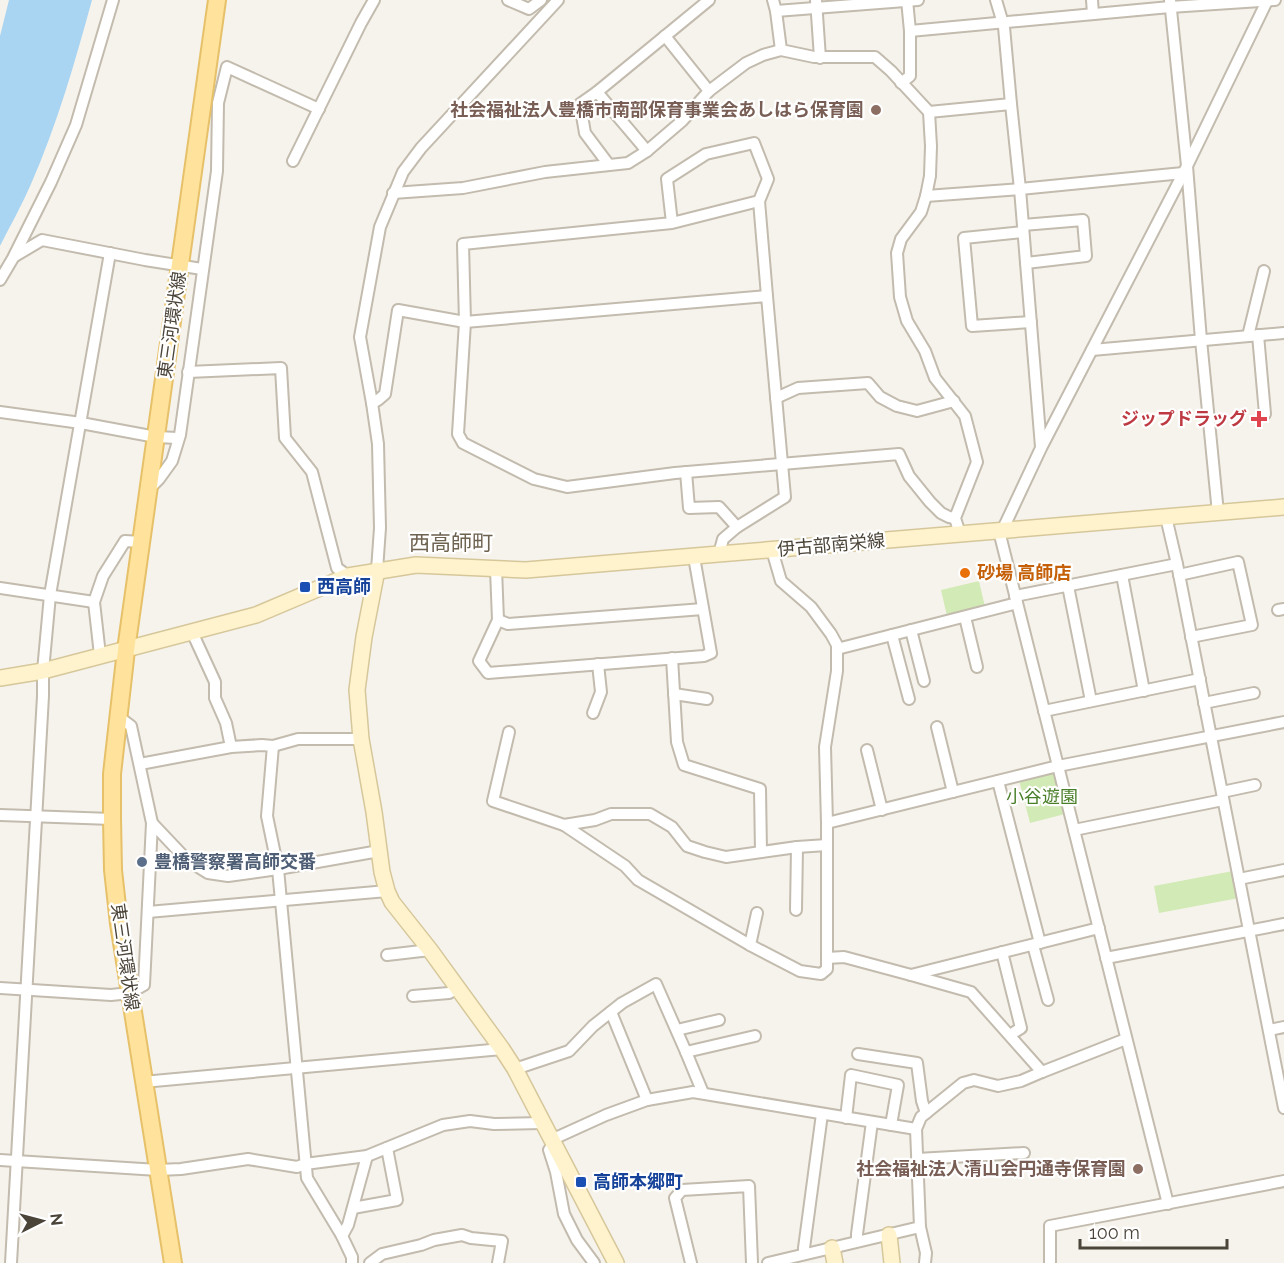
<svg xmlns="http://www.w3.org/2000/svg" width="1284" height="1263" font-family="Raleway,'Noto Sans JP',sans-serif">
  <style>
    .green { fill: #d2eab5 }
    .water { fill: #a9d4f2 }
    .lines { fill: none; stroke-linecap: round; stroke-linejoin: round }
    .street-casing { stroke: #c2bbae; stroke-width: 14 }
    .secondary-casing { stroke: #d6c79b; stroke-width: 18 }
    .primary-casing { stroke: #e6c16a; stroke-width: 20 }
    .street { stroke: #fff; stroke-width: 10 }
    .secondary { stroke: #fff3cd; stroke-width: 15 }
    .primary { stroke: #ffe39c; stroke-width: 16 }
    .education-dot { fill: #8d6e63; stroke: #fff; stroke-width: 2 }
    .health-dot { fill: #e0444e; stroke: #fff; stroke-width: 2 }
    .food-dot { fill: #e8710a; stroke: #fff; stroke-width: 2 }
    .transit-dot { fill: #1a4fb4; stroke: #fff; stroke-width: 2 }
    .service-dot { fill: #5c6f8a; stroke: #fff; stroke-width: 2 }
    .labels { text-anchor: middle; stroke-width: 4.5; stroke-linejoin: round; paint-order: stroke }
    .education-label { font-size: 18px; font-weight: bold; fill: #785e54; stroke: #fff; text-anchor: end }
    .street-label { font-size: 18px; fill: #4b4439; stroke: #fff }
    .health-label { font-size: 18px; font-weight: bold; fill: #be3a42; stroke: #fff; text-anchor: end }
    .food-label { font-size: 18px; font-weight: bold; fill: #c56008; stroke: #fff; text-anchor: start }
    .transit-label { font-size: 18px; font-weight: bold; fill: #164399; stroke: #fff; text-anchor: start }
    .park-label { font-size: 18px; fill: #4a7f2a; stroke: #fff }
    .service-label { font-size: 18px; font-weight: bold; fill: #4e5e75; stroke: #fff; text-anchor: start }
    .quarter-label { font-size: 21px; fill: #6e6250; stroke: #fff }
  </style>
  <rect width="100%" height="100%" fill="#f6f3ec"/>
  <g class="green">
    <polygon points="979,581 985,607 947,616 941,590"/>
    <polygon points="1054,771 1055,772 1065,814 1030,823 1019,780"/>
    <polygon points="1233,871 1239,898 1159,913 1154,886"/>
  </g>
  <path class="water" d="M9,0h83c-17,62 -35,125 -61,184 -9,21 -21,42 -31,62v-210z"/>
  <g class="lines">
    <g class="street-casing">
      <g id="street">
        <polyline points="508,0 529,9 541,0"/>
        <polyline points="773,0 776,11 781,50 814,57 875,57 891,71 929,112 931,146 930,176 926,196 921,212 901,239 897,253 900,297 907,321 925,351 935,378 965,416 977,462 955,518 960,534"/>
        <polyline points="816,0 820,58"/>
        <polyline points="996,0 1004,27 1011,104 1020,189 1041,447"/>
        <polyline points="1092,0 1093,14"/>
        <polyline points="1170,0 1187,166 1201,340 1218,513"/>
        <polyline points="776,11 918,0"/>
        <polyline points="910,31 1170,7 1275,0"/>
        <polyline points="665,36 709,91"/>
        <polyline points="901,83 910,76 910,31 907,0"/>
        <polyline points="597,92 647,151"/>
        <polyline points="929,112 1011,104"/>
        <polyline points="293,161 361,23 374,0"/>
        <polyline points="609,165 585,133 580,104 597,92 709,0"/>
        <polyline points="393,193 463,188 545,172 628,163 647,151 682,121 709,91 746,63 763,55 781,50"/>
        <polyline points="926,196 1020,189 1183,173"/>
        <polyline points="759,201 767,296"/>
        <polyline points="672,223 667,179 706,154 754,143 768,179 759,201 672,223 463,244 465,322 458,434 463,443 534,479 567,487 675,473 899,454 909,476 930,502 941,513 949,517 955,518"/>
        <polyline points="1023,225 1083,220 1086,256 1026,263"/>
        <polyline points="1023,232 964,238 972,326 1031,322"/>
        <polyline points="15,256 42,240 145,260 202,269"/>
        <polyline points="0,280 13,258 51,182 76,125 113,0"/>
        <polyline points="1258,335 1265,414"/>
        <polyline points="1248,336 1264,271"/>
        <polyline points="1092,350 1284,333"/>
        <polyline points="188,372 281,368 285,438 312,472 337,568 348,576"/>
        <polyline points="776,398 798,388 868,383 880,397 897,406 917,411 954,401"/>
        <polyline points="372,403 378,400 385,394 398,310 465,322 767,296 785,497 737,527 723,539 719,554"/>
        <polyline points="0,412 81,423 156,437 178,438"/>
        <polyline points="686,472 689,508 719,507 737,527"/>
        <polyline points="149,489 159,479 172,461 180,435 217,171 218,103 227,67 319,109"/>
        <polyline points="1166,517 1177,564 1284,1108"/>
        <polyline points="999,531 1168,1204"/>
        <polyline points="1002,531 1041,448 1187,166 1267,1"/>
        <polyline points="496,569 498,620 479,661 488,673 704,656 711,653 694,557"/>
        <polyline points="377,570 380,528 378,444 372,403 360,337 380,227 403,172 421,148 558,0"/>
        <polyline points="1122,575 1144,691"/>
        <polyline points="1179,575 1238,562 1252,625 1191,637"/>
        <polyline points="1068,586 1091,701"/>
        <polyline points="0,588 94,602"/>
        <polyline points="1015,596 1177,564"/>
        <polyline points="1278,610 1284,609"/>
        <polyline points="965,617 977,667"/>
        <polyline points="498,620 508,624 703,609"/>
        <polyline points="911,630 924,681"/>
        <polyline points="192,632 215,682 215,698 226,723 231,747"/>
        <polyline points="892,635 909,699"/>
        <polyline points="837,649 1017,603"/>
        <polyline points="100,655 94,602 103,576 125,541 141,542"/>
        <polyline points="672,658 677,742 684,765 760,789 761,852"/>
        <polyline points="674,694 707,699"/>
        <polyline points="1204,703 1254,693"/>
        <polyline points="1044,711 1200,679"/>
        <polyline points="593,713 601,692 598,664"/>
        <polyline points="937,727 953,792"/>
        <polyline points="509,732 493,801 564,825 595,820 611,814 650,814 672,827 687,846 705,852 726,857 797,847 827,845"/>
        <polyline points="273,746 267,816 278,869 307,1178 342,1236 352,1257 352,1263"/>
        <polyline points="867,750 882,810"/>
        <polyline points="140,764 231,747 262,745 273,746 298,739 361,739"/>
        <polyline points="998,781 1040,943"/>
        <polyline points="1222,792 1255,785"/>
        <polyline points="0,815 112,819"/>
        <polyline points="152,823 187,860 208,873 228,876 278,869 379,851"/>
        <polyline points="827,823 1058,766 1284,722"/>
        <polyline points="564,825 625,866 638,880 750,945 800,971 821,974 827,969 827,823 825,747 837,671 837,645 831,634 811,607 781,581 772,550"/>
        <polyline points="1074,830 1223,800"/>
        <polyline points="1239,879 1284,870"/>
        <polyline points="796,910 797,847"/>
        <polyline points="148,912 387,891"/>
        <polyline points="750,945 757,913"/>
        <polyline points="1033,945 1048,1000"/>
        <polyline points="1002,952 1021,1028 1010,1035"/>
        <polyline points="387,955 430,950"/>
        <polyline points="827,958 844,957 911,975 1099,928"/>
        <polyline points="1106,958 1284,924"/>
        <polyline points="911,975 971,992 1042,1072"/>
        <polyline points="0,988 111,995 130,993 144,985 152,823 131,726 119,717"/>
        <polyline points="413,996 449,993 457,988"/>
        <polyline points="611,1012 647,1100"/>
        <polyline points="677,1030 719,1020"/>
        <polyline points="1269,1030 1284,1027"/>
        <polyline points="686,1052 755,1036"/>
        <polyline points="858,1054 917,1063 922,1101 926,1113"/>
        <polyline points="515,1069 569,1051 593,1026 622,1003 656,984 686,1052 703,1093"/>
        <polyline points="143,1082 502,1049"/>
        <polyline points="846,1118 851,1075 898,1085 891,1125"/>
        <polyline points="551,1140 606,1115 647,1100 693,1092 916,1129"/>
        <polyline points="554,1144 549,1150 556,1172 564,1214 577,1240 594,1263"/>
        <polyline points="917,1159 1024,1153"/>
        <polyline points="0,1160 158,1170 181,1169 248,1159 297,1167 305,1164 367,1156 443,1125 470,1121 494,1124 542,1123"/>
        <polyline points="353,1208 397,1200 387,1148"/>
        <polyline points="920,1227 926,1253 925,1263"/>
        <polyline points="342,1236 348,1225 367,1156"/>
        <polyline points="857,1241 857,1234 872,1122"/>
        <polyline points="804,1254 804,1248 822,1114"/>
        <polyline points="11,1263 43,696 43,671 50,595 110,253"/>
        <polyline points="370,1263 382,1254 421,1245 434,1240 462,1235 471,1238 502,1241 498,1263"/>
        <polyline points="691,1263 675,1198 682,1190 749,1186 752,1263"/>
        <polyline points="768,1263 920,1227 916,1129 921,1117 963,1083 974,1080 998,1086 1021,1081 1042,1072 1126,1039"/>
        <polyline points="1050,1263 1050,1226 1284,1181"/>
      </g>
    </g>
    <g class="secondary-casing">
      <g id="secondary">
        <polyline points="377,570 364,637 357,690 361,739 374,812 382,872 387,891 392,902 430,950 502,1049 515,1069 616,1263"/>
        <polyline points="0,678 43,671 256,615 348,576 416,565 526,570 1284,507"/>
        <polyline points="889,1235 892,1263"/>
        <polyline points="832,1248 835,1263"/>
      </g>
    </g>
    <g class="primary-casing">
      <polyline id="primary" points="173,1263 119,924 113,870 112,819 112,774 126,650 217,0"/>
    </g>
    <use href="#street" class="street"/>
    <use href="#secondary" class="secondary"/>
    <use href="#primary" class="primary"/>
  </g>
  <g class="education-dot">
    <circle cx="876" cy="110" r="6"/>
    <circle cx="1138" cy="1169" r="6"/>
  </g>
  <path class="health-dot" d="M1256 410h6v6h6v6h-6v6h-6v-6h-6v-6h6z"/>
  <circle class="food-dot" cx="965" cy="573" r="6"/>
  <g class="transit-dot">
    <rect x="299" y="581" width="12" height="12" rx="3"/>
    <rect x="575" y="1176" width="12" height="12" rx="3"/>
  </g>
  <circle class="service-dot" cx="142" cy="862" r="6"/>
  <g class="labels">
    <g class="education-label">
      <text x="864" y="116">社会福祉法人豊橋市南部保育事業会あしはら保育園</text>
      <text x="1126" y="1175">社会福祉法人清山会円通寺保育園</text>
    </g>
    <g class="street-label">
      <text transform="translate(172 325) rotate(-82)" y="6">東三河環状線</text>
      <text transform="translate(831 545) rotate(-5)" y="6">伊古部南栄線</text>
      <text transform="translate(125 957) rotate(82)" y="6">東三河環状線</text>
    </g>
    <g class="health-label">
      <text x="1247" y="425">ジップドラッグ</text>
    </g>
    <g class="food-label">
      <text x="977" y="579">砂場 高師店</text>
    </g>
    <g class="transit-label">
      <text x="317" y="593">西高師</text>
      <text x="593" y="1188">高師本郷町</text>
    </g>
    <g class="park-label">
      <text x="1042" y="803">小谷遊園</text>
    </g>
    <g class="service-label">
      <text x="154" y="868">豊橋警察署高師交番</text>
    </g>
    <g class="quarter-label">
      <text x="451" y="550">西高師町</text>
    </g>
  </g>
  <g transform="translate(42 1221) rotate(84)" stroke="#ffffff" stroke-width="4.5" paint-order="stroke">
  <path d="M0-4.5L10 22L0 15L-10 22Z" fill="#4b4439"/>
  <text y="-9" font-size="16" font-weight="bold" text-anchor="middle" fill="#4b4439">N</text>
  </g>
  <path d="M1080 1239v9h147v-9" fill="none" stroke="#4b4439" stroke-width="3"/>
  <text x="1089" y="1239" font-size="18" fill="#4b4439" stroke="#ffffff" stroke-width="4.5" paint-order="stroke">100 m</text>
</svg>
